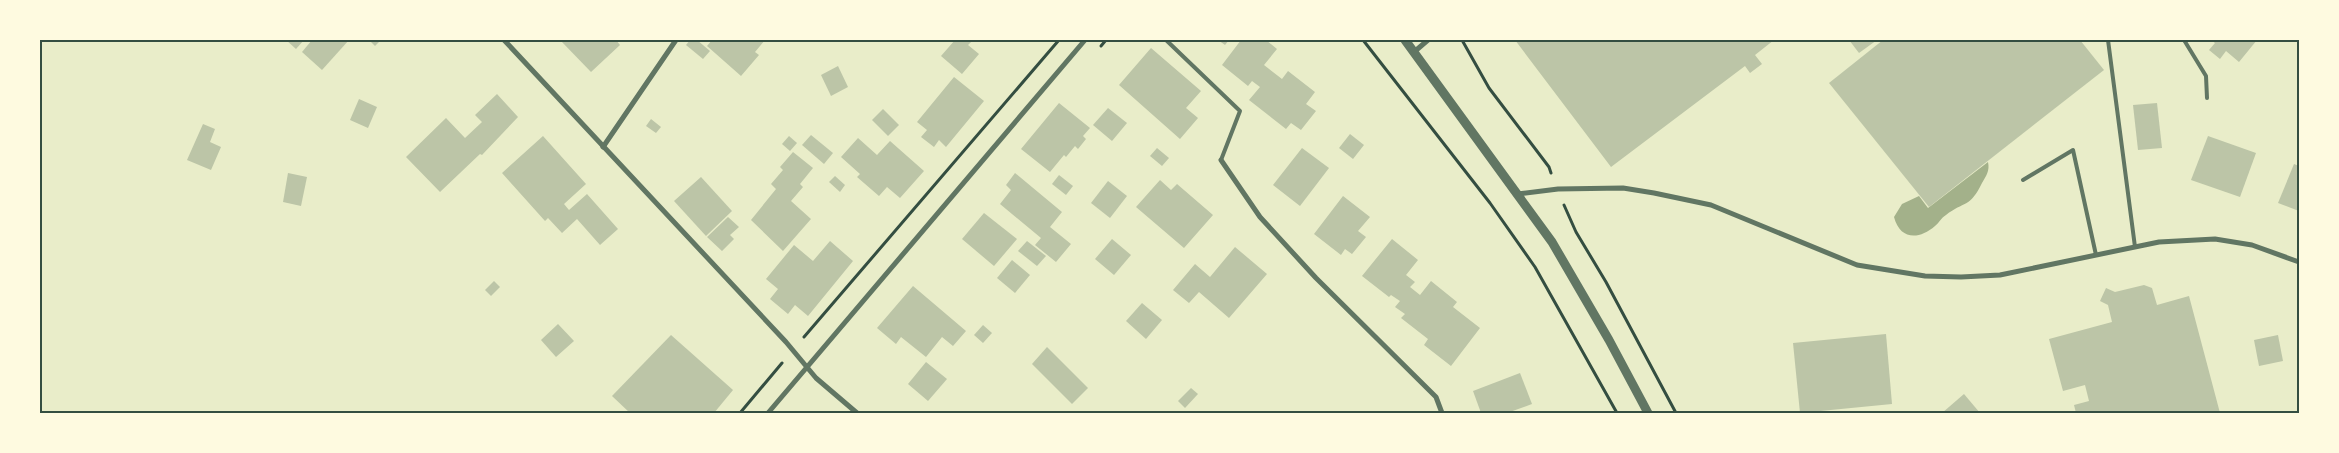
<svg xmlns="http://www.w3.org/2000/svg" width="2339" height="453" font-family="'Noto Serif',serif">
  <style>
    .water { fill: #a3b18a }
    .building { fill: #bcc5a7 }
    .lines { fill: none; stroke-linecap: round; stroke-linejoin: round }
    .path { stroke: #344e41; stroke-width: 3 }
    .service { stroke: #617663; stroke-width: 4 }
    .minor { stroke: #617663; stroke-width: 5 }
    .tertiary { stroke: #617663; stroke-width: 9 }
    .neatline { fill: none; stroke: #344e41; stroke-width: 2 }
  </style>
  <rect width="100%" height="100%" fill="#e9edc9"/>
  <path class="water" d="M1988,162c2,9 -2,14 -6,21 -12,25 -18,18 -36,32 -5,3 -7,8 -11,11 -16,14 -35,14 -41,-9l8,-13 17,-8 9,12z"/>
  <g class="building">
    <polygon points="286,40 304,40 296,49"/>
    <polygon points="312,40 349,40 322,70 302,52"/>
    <polygon points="369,40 381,40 375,46"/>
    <polygon points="560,40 616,40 620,45 591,72"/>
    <polygon points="690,40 697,40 710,51 703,59 686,45"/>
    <polygon points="712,40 765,40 755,52 759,55 741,76 707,46"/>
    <polygon points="955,40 973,40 968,45 979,54 962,74 941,56"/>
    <polygon points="1218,40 1229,40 1225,45"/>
    <polygon points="1241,40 1266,40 1277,49 1264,65 1282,79 1288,71 1315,92 1306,104 1316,111 1301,130 1291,123 1286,129 1249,100 1260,87 1252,81 1248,86 1222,65"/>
    <polygon points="1515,40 1774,40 1755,55 1762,64 1750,73 1745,66 1611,167"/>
    <polygon points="1849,40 1877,40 1859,53"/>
    <polygon points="1883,40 2080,40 2104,70 1929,207 1829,83"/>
    <polygon points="2211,40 2257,40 2239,62 2226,51 2220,59 2209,50 2215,43"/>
    <polygon points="1151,48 1201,91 1186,108 1198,118 1180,139 1119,85"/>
    <polygon points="838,66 848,87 831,96 821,75"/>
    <polygon points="954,77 984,101 946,147 939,140 934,147 921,137 927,130 917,122"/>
    <polygon points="497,94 518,117 482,155 480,154 440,192 406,157 446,118 465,138 482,122 475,115"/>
    <polygon points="359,99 377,107 368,128 350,120"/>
    <polygon points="1059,103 1090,128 1083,136 1086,139 1078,149 1075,146 1066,157 1064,155 1050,172 1021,149"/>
    <polygon points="2157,103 2162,148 2138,150 2133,105"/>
    <polygon points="1108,108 1127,123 1112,141 1093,125"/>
    <polygon points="883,109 899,125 888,136 872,120"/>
    <polygon points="651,119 661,127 656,133 646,126"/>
    <polygon points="203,124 215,129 210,142 221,147 211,170 187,160"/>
    <polygon points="1350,134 1364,145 1353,159 1339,148"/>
    <polygon points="811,135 833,153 824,164 802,145"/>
    <polygon points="543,136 586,184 564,204 569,210 587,194 618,229 600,245 577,219 562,233 548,218 545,221 502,173"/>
    <polygon points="789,136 797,143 790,151 782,144"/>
    <polygon points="2208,136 2256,153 2240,197 2191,180"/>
    <polygon points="858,138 877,155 890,141 924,171 900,198 887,187 879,196 857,177 860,174 841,157"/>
    <polygon points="1157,148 1169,158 1162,166 1150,156"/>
    <polygon points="1302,148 1329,168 1300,206 1273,185"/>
    <polygon points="793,152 813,168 800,184 803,187 791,201 811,219 783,251 751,220 776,189 771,184 783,170 780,167"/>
    <polygon points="2294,164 2299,166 2299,211 2278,203"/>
    <polygon points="288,173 307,177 301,206 283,202"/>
    <polygon points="1015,173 1062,212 1050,227 1071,244 1056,262 1035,245 1041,238 1000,204 1011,190 1006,185"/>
    <polygon points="1059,175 1073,186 1066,195 1052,184"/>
    <polygon points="835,176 845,185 840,192 829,182"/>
    <polygon points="701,177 732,211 706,236 674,201"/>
    <polygon points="1160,180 1171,190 1177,184 1213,215 1184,248 1136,207"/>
    <polygon points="1108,181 1127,196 1110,218 1091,203"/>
    <polygon points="1343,196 1370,217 1358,231 1366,237 1352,254 1345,249 1341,255 1314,234"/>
    <polygon points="984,213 1017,239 994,266 962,239"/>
    <polygon points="728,217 739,227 730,235 734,239 722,251 707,237"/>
    <polygon points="1112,239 1131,255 1114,275 1095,259"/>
    <polygon points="1392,239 1418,260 1406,275 1415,282 1410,287 1420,295 1431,281 1457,302 1453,307 1480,328 1451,366 1424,345 1428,339 1401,318 1405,314 1395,307 1400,301 1391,295 1389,297 1362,276"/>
    <polygon points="830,241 853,261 808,316 795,305 788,314 770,299 778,289 766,279 794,245 813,261"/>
    <polygon points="1027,241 1046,256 1037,266 1018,251"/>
    <polygon points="1235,247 1267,274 1229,318 1199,292 1189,303 1173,290 1195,264 1210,277"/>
    <polygon points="1012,260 1030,275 1015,293 997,278"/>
    <polygon points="494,281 500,287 491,296 485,290"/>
    <polygon points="2144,285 2152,288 2157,305 2189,296 2220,413 2076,413 2074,405 2089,401 2085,385 2063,391 2049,339 2112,322 2108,305 2100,301 2106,288 2115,292"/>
    <polygon points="913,286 966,331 953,346 942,337 926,357 901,337 896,344 877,328"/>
    <polygon points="1142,303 1162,320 1146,339 1126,321"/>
    <polygon points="558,324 574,341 556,357 541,340"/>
    <polygon points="983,325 992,333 983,343 974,335"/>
    <polygon points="1886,334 1892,404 1800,413 1793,343"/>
    <polygon points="671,335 733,390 714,413 630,413 612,396"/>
    <polygon points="2278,335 2283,361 2259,366 2254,340"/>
    <polygon points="1047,347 1088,388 1072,404 1032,364"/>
    <polygon points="926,362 947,379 928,401 908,384"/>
    <polygon points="1520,373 1532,404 1507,413 1481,413 1473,391"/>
    <polygon points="1191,388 1198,394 1185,408 1178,401"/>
    <polygon points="1964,394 1980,413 1942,413"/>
  </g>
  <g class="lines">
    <g class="path">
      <polyline points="1363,40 1490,203 1535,267 1617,413"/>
      <polyline points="1462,40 1489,88 1549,167 1551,173"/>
      <polyline points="1101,46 1106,40"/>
      <polyline points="1564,205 1576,232 1606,282 1676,413"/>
      <polyline points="804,337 1059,40"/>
      <polyline points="740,413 782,363"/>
    </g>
    <g class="service">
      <polyline points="1166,40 1240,111 1221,160"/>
      <polyline points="2108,40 2135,247"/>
      <polyline points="2184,40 2206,76 2207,98"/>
      <polyline points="2023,180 2073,150 2096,255"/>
    </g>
    <g class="minor">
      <polyline points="504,40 786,342 816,378 857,413"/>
      <polyline points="1414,52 1428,40"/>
      <polyline points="603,147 676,40"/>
      <polyline points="1221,160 1260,217 1316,278 1436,397 1442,413"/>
      <polyline points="1517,194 1558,189 1623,188 1654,193 1711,205 1857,265 1925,276 1961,277 2000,275 2159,242 2215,239 2252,245 2299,262"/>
      <polyline points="768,413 1085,40"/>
    </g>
    <polyline class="tertiary" points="1405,40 1552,242 1609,340 1648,413"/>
  </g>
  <rect width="2339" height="453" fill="none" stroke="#fefae0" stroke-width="82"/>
  <rect x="41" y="41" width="2257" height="371" class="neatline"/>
</svg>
